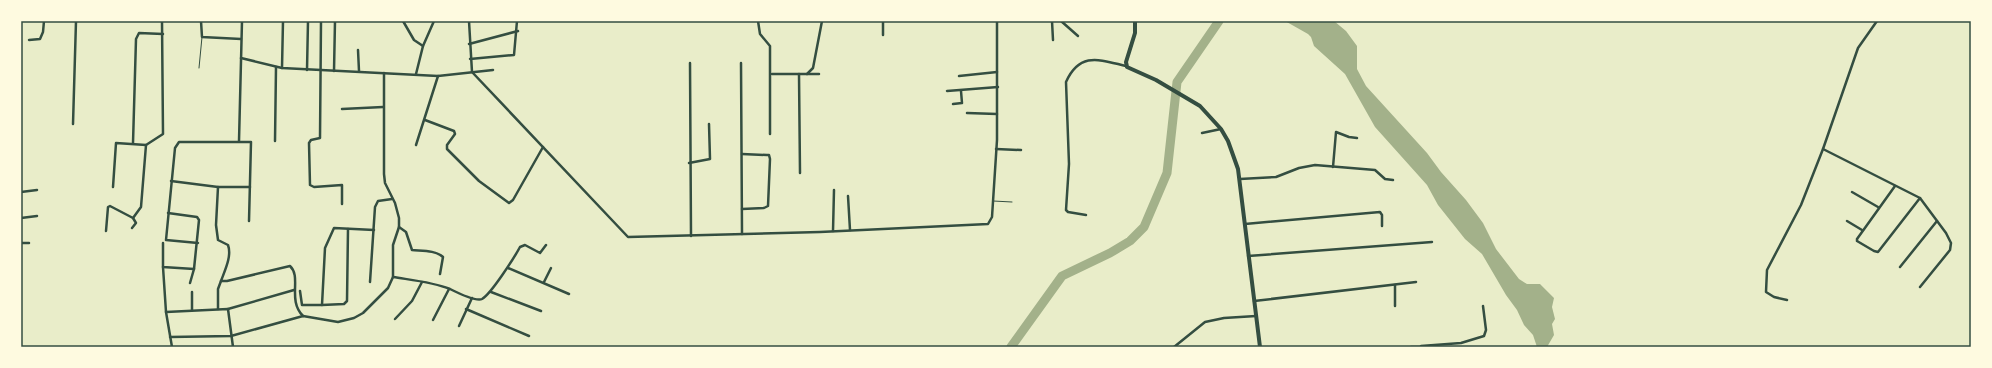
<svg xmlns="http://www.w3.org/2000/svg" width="1992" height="368" font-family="Mulish,sans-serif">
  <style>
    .water { fill: #a3b18a }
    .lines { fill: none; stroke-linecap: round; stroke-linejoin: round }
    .river { stroke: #a3b18a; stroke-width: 9 }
    .service { stroke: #344e41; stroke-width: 1 }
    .minor { stroke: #344e41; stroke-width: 2.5 }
    .primary { stroke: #344e41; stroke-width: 4 }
    .neatline { fill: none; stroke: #344e41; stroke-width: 1.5 }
  </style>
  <rect width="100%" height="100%" fill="#e9edc9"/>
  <polygon class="water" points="1285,21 1334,21 1346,31 1357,46 1357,69 1366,86 1427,153 1441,172 1466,200 1483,223 1496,249 1519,279 1527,284 1540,284 1554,298 1552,307 1555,319 1552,324 1554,335 1547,347 1537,347 1533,335 1524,325 1517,310 1506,295 1482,254 1465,239 1438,205 1427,185 1375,127 1345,74 1314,46 1311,37 1308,34"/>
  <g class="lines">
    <polyline class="river" points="1011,347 1062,276 1110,253 1130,241 1144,227 1167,173 1177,82 1219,21"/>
    <g class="service">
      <polyline points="199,68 202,37"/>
      <polyline points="993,201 1012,202"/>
    </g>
    <g class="minor">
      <polyline points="201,21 202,37 241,39"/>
      <polyline points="321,21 320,138 311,140 309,143 310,185 314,187 342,185 342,204"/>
      <polyline points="403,21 414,40 423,46"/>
      <polyline points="469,21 472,72 628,237 820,232 988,224 992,217 997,140 997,21"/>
      <polyline points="758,21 760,34 770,46 770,134"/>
      <polyline points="1052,21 1053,40"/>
      <polyline points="1061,21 1078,36"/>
      <polyline points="883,35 883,21"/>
      <polyline points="29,40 40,39 43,32 44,21"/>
      <polyline points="469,44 518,31"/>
      <polyline points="358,50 359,71"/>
      <polyline points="241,58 282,68 438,76 493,70"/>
      <polyline points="470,59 514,55 517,21"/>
      <polyline points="690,63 691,236"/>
      <polyline points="741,63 742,234"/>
      <polyline points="282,68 283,21"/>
      <polyline points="307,70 308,21"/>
      <polyline points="334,71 335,21"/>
      <polyline points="416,74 423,46 434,21"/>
      <polyline points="772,74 819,74"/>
      <polyline points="799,74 800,173"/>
      <polyline points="807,74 813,68 822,21"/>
      <polyline points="959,76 997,72"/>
      <polyline points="947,91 998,87"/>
      <polyline points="953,104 962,103 961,91"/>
      <polyline points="342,109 383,107"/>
      <polyline points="967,113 997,114"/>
      <polyline points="425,120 454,131 455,134 447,145 447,149 479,181 509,203 513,200 543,147"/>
      <polyline points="73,124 76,21"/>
      <polyline points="1202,133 1221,129"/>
      <polyline points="239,141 242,21"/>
      <polyline points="275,141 276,67"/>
      <polyline points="133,143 136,39 139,33 163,34"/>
      <polyline points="416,145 438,76"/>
      <polyline points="996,149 1021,150"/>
      <polyline points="1823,149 1920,198 1946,233 1951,243 1950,250 1920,287"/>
      <polyline points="742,154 767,155 769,155 770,159 768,206 764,208 742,209"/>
      <polyline points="689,163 710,159 709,124"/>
      <polyline points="1333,167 1336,132 1349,137 1357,138"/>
      <polyline points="1240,179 1276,177 1299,168 1315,165 1375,170 1385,179 1393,180"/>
      <polyline points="171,181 218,187 250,187"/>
      <polyline points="1895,186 1857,239 1857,241 1874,251 1878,252 1920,198"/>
      <polyline points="113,187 116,143 146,145 163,134 162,21"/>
      <path d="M218,187l-2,38 2,15 10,5c4,11 -3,25 -7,36"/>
      <polyline points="21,192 37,190"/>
      <polyline points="1852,192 1878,207"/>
      <polyline points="848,196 850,230"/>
      <path d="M1086,215l-18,-3 -2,-2 3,-46 -3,-82c14,-31 34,-22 60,-16"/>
      <polyline points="21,218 37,216"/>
      <polyline points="133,218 141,207 146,145"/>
      <polyline points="1847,221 1862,230"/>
      <polyline points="1245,224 1380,212 1382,215 1382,226"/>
      <path d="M399,227l7,5 6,18c9,1 24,0 31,7l-3,17"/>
      <polyline points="106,231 108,207 110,206 133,218 136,223 132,228"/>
      <polyline points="833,231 834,190"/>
      <polyline points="21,243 29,243"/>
      <polyline points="163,243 163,267 194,269 199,220 197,217 168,213"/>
      <polyline points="198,243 166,240 175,148 179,142 251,142 249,221"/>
      <polyline points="1248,256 1432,242"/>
      <polyline points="163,267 166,312 172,347"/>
      <polyline points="1900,267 1937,221"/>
      <polyline points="508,268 569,294"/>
      <path d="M393,277c18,3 40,5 57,12 6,3 26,13 32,10 9,-5 32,-41 38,-52l5,-2 15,8 6,-8"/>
      <polyline points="370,282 375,207 378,201 392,199"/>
      <polyline points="544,282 551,268"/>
      <polyline points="190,283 194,269"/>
      <polyline points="300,291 302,305 322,305 325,248 334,228 374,230"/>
      <polyline points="192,292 192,310"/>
      <polyline points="491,292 541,311"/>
      <polyline points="1787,300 1774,297 1766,292 1767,270 1801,205 1823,149 1858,48 1877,21"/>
      <polyline points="1254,301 1416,282"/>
      <polyline points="322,305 344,304 347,301 348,229"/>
      <polyline points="1395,306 1395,285"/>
      <path d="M218,309v-20l3,-8h6l63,-15c12,11 -3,34 13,50"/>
      <polyline points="228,309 294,290"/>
      <polyline points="466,309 529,336"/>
      <polyline points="166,312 228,309 233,347"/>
      <polyline points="395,319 412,301 422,282"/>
      <polyline points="433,320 449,289"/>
      <polyline points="459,326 472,298"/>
      <polyline points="170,337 231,336 303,316 338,322 354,318 363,313 388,288 393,277 393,245 399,227 399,218 395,203 385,183 384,174 384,73"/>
      <polyline points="1421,346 1461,343 1484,336 1486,330 1483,306"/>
      <polyline points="1174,347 1205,322 1224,318 1256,316"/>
      <polyline points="1411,347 1421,347"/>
    </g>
    <polyline class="primary" points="1135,21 1135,33 1126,62 1127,67 1156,80 1200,106 1221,129 1228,141 1238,169 1260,347"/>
  </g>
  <rect width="1992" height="368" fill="none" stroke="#fefae0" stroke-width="44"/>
  <rect x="22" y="22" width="1948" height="324" class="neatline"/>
</svg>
